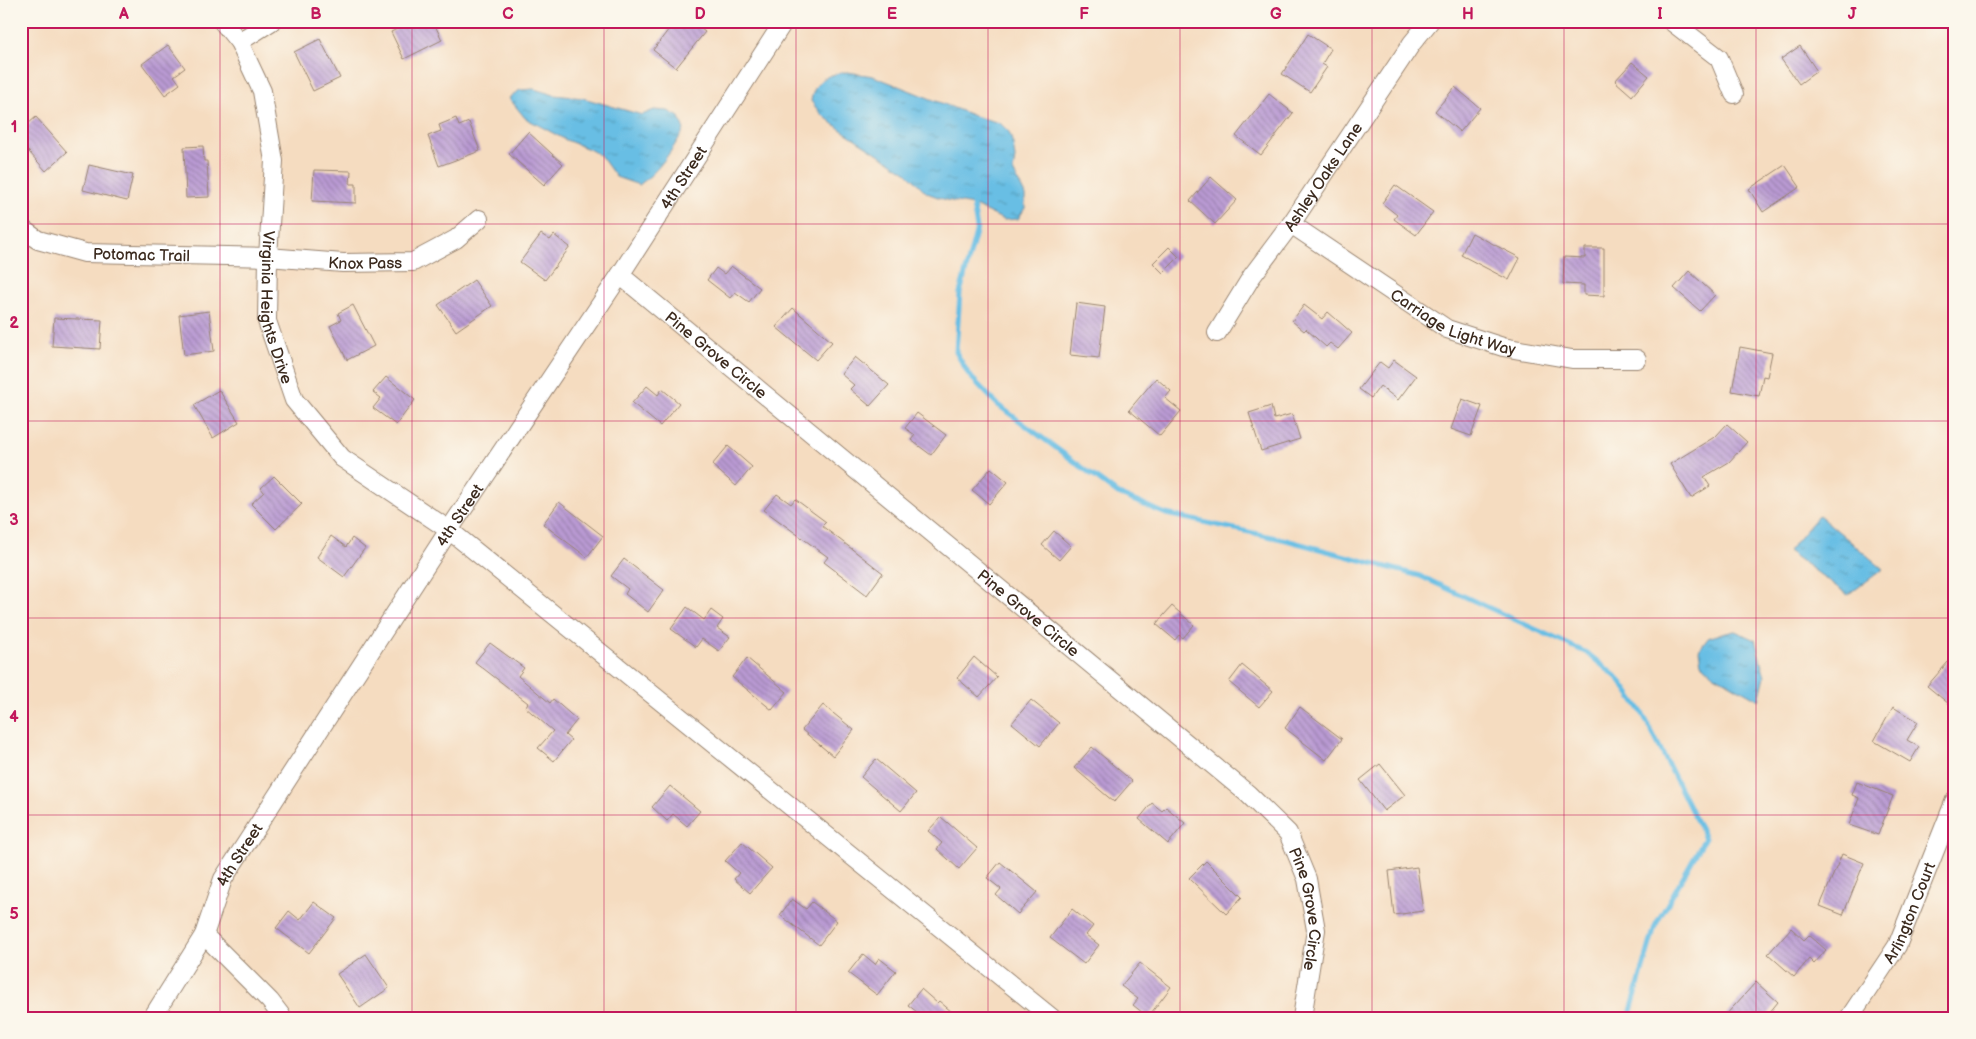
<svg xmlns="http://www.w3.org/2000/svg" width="1976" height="1039" font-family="'Balsamiq Sans',sans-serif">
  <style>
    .water { fill: url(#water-ripples); stroke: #517481 }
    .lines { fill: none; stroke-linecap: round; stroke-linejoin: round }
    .stream { stroke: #67bee4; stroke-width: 5 }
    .building { fill: url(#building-back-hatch) }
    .minor-casing { stroke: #98836f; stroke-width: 20 }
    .minor { stroke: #fff; stroke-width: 18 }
    .grid { fill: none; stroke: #c2185b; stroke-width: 1; stroke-opacity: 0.55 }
    .labels { text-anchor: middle; stroke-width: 5; stroke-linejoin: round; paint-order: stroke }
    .street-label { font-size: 16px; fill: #3b2a1e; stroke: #fbf7ec }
    .neatline { fill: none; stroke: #c2185b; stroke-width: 2 }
    .grid-label { font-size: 16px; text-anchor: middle; font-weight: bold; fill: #c2185b }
  </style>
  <defs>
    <pattern id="water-ripples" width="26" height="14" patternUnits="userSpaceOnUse" patternTransform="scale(1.25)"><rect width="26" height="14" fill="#67bee4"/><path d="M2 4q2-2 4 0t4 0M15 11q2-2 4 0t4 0" fill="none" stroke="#569bb8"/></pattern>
    <pattern id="building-back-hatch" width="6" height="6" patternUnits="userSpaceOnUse" patternTransform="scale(1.25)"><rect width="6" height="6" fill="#b99ad3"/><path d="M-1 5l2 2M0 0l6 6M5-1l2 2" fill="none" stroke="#987eab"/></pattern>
  </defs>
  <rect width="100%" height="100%" fill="#fbf7ec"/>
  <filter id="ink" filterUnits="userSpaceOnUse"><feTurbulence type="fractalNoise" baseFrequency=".02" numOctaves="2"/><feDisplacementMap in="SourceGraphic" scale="10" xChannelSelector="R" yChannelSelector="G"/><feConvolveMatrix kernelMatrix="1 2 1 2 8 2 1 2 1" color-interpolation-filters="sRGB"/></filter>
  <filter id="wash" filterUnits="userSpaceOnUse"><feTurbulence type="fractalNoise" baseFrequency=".0096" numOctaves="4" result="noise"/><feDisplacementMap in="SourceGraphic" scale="20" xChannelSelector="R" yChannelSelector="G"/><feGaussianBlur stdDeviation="1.12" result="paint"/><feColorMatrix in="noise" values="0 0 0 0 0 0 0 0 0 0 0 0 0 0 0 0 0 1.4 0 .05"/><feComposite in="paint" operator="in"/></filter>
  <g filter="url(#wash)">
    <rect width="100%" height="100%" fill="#f5dcc0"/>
    <g class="water">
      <path d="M847,72l26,4 101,40 26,7 9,9 4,12 2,14 -2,13 12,24v13l-7,11 -14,1 -31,-15 -27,-5 -19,-7 -21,-21 -66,-43 -20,-16 -9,-12c4,-22 15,-26 36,-29z"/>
      <path d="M534,89l20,6 29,3 59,17 12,-5 14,1 11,6 5,13c-12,20 -25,41 -45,55l-23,-8 -15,-21 -12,-7 -23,-9 -41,-22 -16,-20 11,-8z"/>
      <polygon points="1819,515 1883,569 1848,595 1788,551"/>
      <polygon points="1735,631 1755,640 1765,676 1759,700 1713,674 1701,663 1699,650 1709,637"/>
    </g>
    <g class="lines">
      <polyline class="stream" points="973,205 977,228 960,293 956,352 969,375 998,405 1118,494 1166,514 1286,540 1420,576 1587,653 1619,679 1643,714 1705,838 1655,926 1629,1018"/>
    </g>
    <g id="blocks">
      <g class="building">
        <polygon points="413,21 433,21 442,40 404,59 391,32"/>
        <polygon points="675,21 691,21 705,32 676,68 653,50"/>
        <polygon points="1308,34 1331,49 1322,64 1327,67 1310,92 1282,74"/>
        <polygon points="320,39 340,78 313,91 294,52"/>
        <polygon points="168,45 185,68 174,76 180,84 165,95 142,64"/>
        <polygon points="1800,46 1817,71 1799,84 1781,59"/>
        <polygon points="1632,62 1649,76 1632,96 1615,81"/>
        <polygon points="1455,87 1480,108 1460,132 1435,111"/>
        <polygon points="1269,94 1293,113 1261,155 1236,136"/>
        <polygon points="36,117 67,152 46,171 21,143 21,130"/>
        <polygon points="456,118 459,126 469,122 480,151 439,166 428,136 441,131 439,125"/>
        <polygon points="528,132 563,164 544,185 509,154"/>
        <polygon points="203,146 204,161 207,161 209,197 186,198 184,147"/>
        <polygon points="89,165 133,175 127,201 83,190"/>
        <polygon points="1785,165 1800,187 1763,212 1749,189"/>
        <polygon points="314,170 351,171 350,184 356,184 356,203 312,201"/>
        <polygon points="1211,177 1237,200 1215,224 1190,201"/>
        <polygon points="1395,185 1433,212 1416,235 1394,219 1397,215 1382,203"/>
        <polygon points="1472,233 1520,258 1509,280 1461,255"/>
        <polygon points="541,234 550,240 554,235 570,247 545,280 520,262"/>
        <polygon points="1169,247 1179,257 1163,273 1153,263"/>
        <polygon points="1585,248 1604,248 1604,296 1584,295 1584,285 1563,284 1564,257 1585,258"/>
        <polygon points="731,266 760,288 749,302 735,292 730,298 707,280 716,268 724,274"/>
        <polygon points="1689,271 1715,295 1700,311 1674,288"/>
        <polygon points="474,280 492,306 456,331 438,305"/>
        <polygon points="1076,303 1105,307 1099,358 1070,355"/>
        <polygon points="353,305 374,346 347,360 330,326 341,320 338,313"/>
        <polygon points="1304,305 1322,319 1328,312 1352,333 1338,349 1330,343 1326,347 1306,329 1304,331 1292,321"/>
        <polygon points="793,308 832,342 816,360 776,327"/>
        <polygon points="209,311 214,351 184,355 179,315"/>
        <polygon points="54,318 102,320 100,349 52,346"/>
        <polygon points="1740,347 1772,353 1767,377 1763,376 1759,396 1732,391"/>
        <polygon points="855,357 889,385 870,406 850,389 854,385 841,374"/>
        <polygon points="1394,360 1416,376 1398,400 1380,386 1371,398 1359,389 1380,362 1388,368"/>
        <polygon points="386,377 415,400 396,425 373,408 381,398 373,392"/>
        <polygon points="1156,378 1171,391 1165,398 1181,411 1160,436 1129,410"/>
        <polygon points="647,386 658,395 662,389 679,403 660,426 632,403"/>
        <polygon points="219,390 239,422 213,438 194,405"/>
        <polygon points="1462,399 1482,406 1471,436 1451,429"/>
        <polygon points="1271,406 1274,419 1292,414 1300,439 1261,451 1249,413"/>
        <polygon points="917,413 946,435 931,455 911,440 915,435 905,428"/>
        <polygon points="1727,424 1747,442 1729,462 1704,477 1710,486 1691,498 1670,464 1716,436"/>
        <polygon points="728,446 752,467 736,486 712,465"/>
        <polygon points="991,468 1008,482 989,504 972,490"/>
        <polygon points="274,476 302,504 276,529 251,504 264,492 261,488"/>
        <polygon points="777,494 791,504 795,499 826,522 822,526 883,573 867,595 824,562 828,557 764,510"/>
        <polygon points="559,502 603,536 587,557 543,524"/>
        <polygon points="1054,531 1071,546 1059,560 1042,545"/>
        <polygon points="331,536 346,547 352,538 365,548 344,577 317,557"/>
        <polygon points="624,559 664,590 648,612 625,594 628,589 611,576"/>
        <polygon points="1172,606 1194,625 1183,638 1179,635 1175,640 1156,624"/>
        <polygon points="687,607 704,620 711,610 723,619 717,628 730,637 719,651 702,639 696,647 671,629"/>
        <polygon points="490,643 524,668 518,676 550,703 553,699 577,720 565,735 571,740 554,761 538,748 553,731 525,707 528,703 475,662"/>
        <polygon points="1955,654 1955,697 1949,704 1927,686"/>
        <polygon points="974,657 997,677 979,697 957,678"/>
        <polygon points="747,658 787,692 772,710 732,677"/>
        <polygon points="1242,665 1273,691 1259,707 1229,682"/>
        <polygon points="1031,700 1059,723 1040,746 1012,723"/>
        <polygon points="823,705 854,730 833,756 802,730"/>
        <polygon points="1300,707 1342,739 1326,760 1285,728"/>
        <polygon points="1893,707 1918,722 1907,740 1919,747 1910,762 1874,741"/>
        <polygon points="1092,747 1132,781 1114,802 1074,768"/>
        <polygon points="876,759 916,793 901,811 861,777"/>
        <polygon points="1380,764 1405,795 1384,811 1360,780"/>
        <polygon points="1857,782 1893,796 1878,835 1849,825 1859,798 1852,795"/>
        <polygon points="670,786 700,811 687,826 673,814 667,821 652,807"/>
        <polygon points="1152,803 1162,811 1166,807 1185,823 1168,844 1139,819"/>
        <polygon points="941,817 977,848 959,869 937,849 942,843 928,831"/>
        <polygon points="742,842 772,868 750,893 734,879 739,873 725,861"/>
        <polygon points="1842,854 1864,863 1843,915 1820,906"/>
        <polygon points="1206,861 1242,897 1226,914 1189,878"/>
        <polygon points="1000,862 1037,892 1018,914 996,895 1001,889 987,878"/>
        <polygon points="1417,867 1423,911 1394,915 1389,871"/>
        <polygon points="792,899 806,909 812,902 837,921 819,945 780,915"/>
        <polygon points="314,902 336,918 309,953 276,928 289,911 300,920"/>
        <polygon points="1072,909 1093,926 1086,935 1099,945 1084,964 1050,938"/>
        <polygon points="1791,928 1804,940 1809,935 1826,950 1814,964 1809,959 1794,977 1768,954"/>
        <polygon points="366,954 389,988 360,1008 337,974"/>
        <polygon points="863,954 875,964 879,958 896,971 877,995 848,973"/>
        <polygon points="1140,963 1171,987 1148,1017 1133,1005 1138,999 1121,986"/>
        <polygon points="1756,982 1778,1002 1765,1018 1723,1018"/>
        <polygon points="921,989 937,1003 939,1001 959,1018 912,1018 917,1012 908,1005"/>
      </g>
    </g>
  </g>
  <g filter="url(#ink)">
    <use href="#blocks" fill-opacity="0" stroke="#98836f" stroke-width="1"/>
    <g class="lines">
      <g class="minor-casing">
        <g id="minor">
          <path id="s1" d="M222,21l17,21 23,49 12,70 -6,96 -1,64 27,79 48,58 107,72 603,488"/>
          <polyline points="1671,21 1719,58 1734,94"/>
          <polyline points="239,42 272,21"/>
          <path id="s2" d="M1291,224l156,105 56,18 69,12h65"/>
          <path id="s3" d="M21,228l17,12 47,13 183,4 75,6 70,-1 43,-23 23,-20"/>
          <path id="s4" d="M620,275l628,519 40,39 19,46 9,51 -14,88"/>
          <path id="s5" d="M1217,333l35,-57 39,-52 121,-181 18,-22"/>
          <polyline points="204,935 270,1001 283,1018"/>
          <path id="s6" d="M152,1018l52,-83 19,-56 226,-349 171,-255 164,-254"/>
          <path id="s7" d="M1849,1018l48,-72 58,-146"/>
        </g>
      </g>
      <use href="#minor" class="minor"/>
    </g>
  </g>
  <path class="grid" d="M220,21v997M412,21v997M604,21v997M796,21v997M988,21v997M1180,21v997M1372,21v997M1564,21v997M1756,21v997M21,224h1934M21,421h1934M21,618h1934M21,815h1934"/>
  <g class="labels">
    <g class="street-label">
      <text dy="6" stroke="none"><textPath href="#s5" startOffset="189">Ashley Oaks Lane</textPath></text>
      <text dy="6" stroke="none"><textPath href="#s6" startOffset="996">4th Street</textPath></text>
      <text dy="6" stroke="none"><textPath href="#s3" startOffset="126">Potomac Trail</textPath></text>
      <text dy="6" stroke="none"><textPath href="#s3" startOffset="350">Knox Pass</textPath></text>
      <text dy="6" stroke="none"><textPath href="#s1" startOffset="300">Virginia Heights Drive</textPath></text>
      <text dy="6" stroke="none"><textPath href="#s2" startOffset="191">Carriage Light Way</textPath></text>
      <text dy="6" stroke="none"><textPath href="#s4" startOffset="125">Pine Grove Circle</textPath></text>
      <text dy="6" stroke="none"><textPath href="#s6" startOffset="591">4th Street</textPath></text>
      <text dy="6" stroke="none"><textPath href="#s4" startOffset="530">Pine Grove Circle</textPath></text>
      <text dy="6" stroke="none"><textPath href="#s6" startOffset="186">4th Street</textPath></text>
      <text dy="6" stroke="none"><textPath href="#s4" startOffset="950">Pine Grove Circle</textPath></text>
      <text dy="6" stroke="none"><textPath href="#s7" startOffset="122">Arlington Court</textPath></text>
    </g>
  </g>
  <rect width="1976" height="1039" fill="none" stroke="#fbf7ec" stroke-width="55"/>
  <rect x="28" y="28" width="1920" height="984" class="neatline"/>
  <g class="grid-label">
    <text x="124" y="19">A</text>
    <text x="316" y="19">B</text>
    <text x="508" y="19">C</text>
    <text x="700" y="19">D</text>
    <text x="892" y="19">E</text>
    <text x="1084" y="19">F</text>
    <text x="1276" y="19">G</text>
    <text x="1468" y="19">H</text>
    <text x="1660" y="19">I</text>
    <text x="1852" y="19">J</text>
    <text x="14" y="132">1</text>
    <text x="14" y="328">2</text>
    <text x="14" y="525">3</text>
    <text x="14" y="722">4</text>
    <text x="14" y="919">5</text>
  </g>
</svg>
